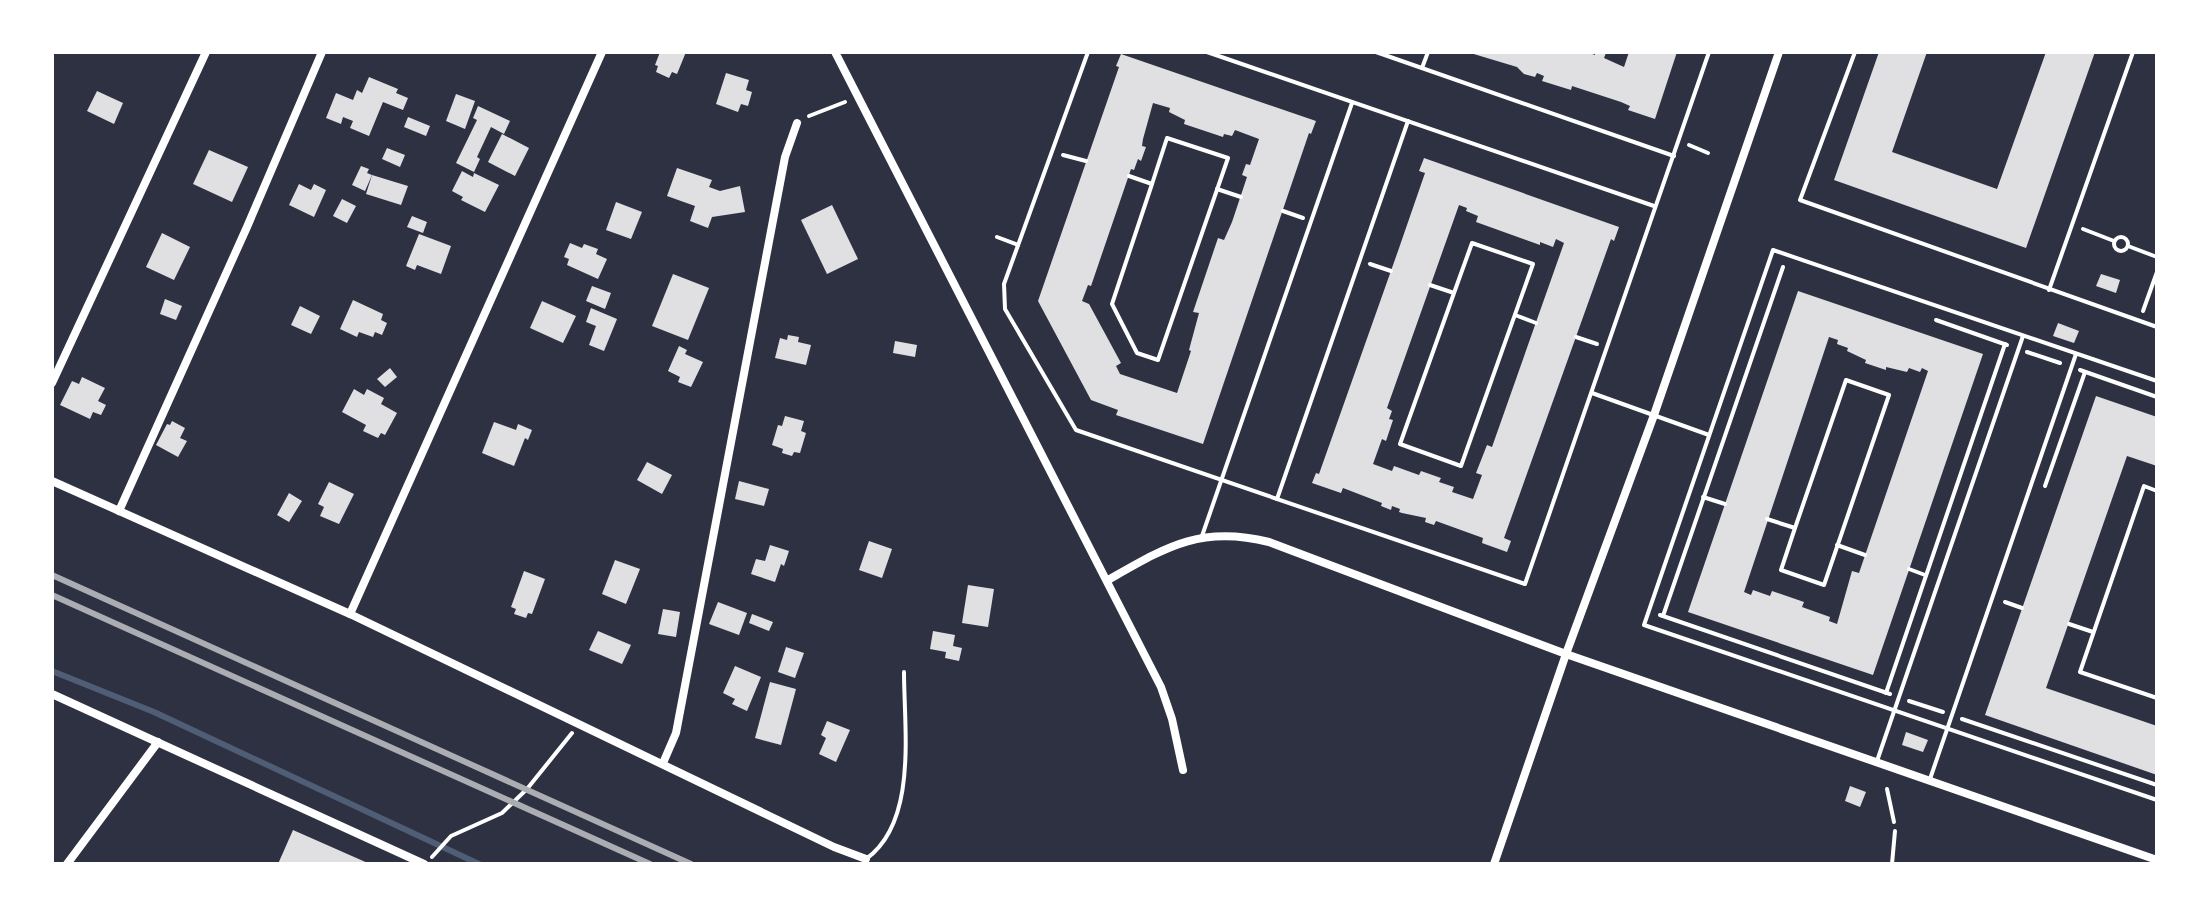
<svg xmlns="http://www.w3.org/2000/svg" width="2209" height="916" font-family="'Source Sans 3',sans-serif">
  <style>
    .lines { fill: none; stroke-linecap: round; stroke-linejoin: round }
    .stream { stroke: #4f5d75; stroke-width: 6 }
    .building { fill: #e0e0e3; fill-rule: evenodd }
    .path { stroke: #fff; stroke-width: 4 }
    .service { stroke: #fff; stroke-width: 4 }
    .minor { stroke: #fff; stroke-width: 8 }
    .rail { stroke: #abadb3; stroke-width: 6 }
  </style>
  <rect width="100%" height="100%" fill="#2d3142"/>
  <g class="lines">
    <polyline class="stream" points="52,671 154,712 479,864"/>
  </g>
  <g class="building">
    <polygon points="660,52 686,52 677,74 672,72 669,78 656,72 658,66 655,65"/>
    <polygon points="1467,52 1587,52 1595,55 1595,52 1603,52 1606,53 1604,58 1624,67 1629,52 1677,52 1655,119 1628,110 1630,106 1621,102 1572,86 1571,90 1542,81 1544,76 1537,73 1535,77 1524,74 1517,67"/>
    <polygon points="1879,52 1927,52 1892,152 1997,189 2046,52 2095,52 2026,248 1834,180"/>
    <path d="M1121,54l195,67 -5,13 -2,-1 -106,311 -87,-29 2,-5 -27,-10 -53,-99 81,-234 -3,-1zM1153,103l17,5 -1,4 16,8 -1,4 39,13 1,-3 8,2 3,-6 24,9 -9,26 -4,-1 -4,11 5,2 -15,45 -8,18 -6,-2 -25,74 6,1 -10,37 2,1 -14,42 -57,-19 -4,-8 5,-3 -32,-59 -7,-3 6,-16 3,1 40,-117 3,1 4,-11 3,2 5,-14 -4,-1 1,-7z"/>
    <polygon points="726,73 749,80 746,90 752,92 748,106 741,104 738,112 716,104"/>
    <polygon points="369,77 398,89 396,93 408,98 403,110 383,102 369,136 350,128 353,121 343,117 341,124 326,118 336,93 353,100 357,90 362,93"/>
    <polygon points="97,91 123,103 114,124 87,111"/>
    <polygon points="456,94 475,101 465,129 446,121"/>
    <polygon points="478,106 510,121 504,134 491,127 477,157 480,159 474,172 456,163 477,120 473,118"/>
    <polygon points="408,117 430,126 426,136 404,127"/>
    <polygon points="502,134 529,148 515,176 488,162"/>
    <polygon points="387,148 405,155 400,167 382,159"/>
    <polygon points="209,150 248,167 232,202 193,184"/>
    <path d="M1424,158l195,69 -5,14 -3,-2 -107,299 7,3 -4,11 -25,-9 1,-5 -47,-17 -2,4 -9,-3 1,-4 -24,-5 -3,-1 1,-3 -8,-3 -1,4 -10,-4 1,-3 -39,-15 -2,5 -29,-10 4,-10 3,1 79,-223 27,-78 -6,-2zM1459,205l8,3 -1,3 12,5 -2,6 64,23v-3l13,5 3,-8 8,4 -72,204 -5,-2 -11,28 6,2 -9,24 -21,-7 2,-5 -15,-5 2,-4 -20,-7 -2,4 -25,-9 -2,5 -19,-7 9,-25 4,2 7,-21 -4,-1 3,-8 -5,-3z"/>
    <polygon points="361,166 369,169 367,173 372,175 365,191 352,185"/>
    <polygon points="677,168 712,180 709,187 720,191 740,186 745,212 712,217 708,228 690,221 695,206 667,196"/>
    <polygon points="462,171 473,177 474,173 499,185 485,212 461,200 463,197 452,191"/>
    <polygon points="372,175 408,186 401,205 366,194"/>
    <polygon points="299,184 311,190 314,184 326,190 314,217 289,205"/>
    <polygon points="342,199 356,206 347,223 333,216"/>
    <polygon points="616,202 642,212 631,239 606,230"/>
    <polygon points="832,205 858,259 827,274 801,220"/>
    <polygon points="412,216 427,222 423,233 407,227"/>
    <polygon points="162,233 190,247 174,280 146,267"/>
    <polygon points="419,234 451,246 441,274 417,265 415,270 406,266"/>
    <polygon points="570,243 582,248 584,244 598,249 596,254 607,259 598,279 567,265 569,259 564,257"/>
    <polygon points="673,274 709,288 688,340 652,326"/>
    <polygon points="2101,274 2120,280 2116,293 2096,286"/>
    <polygon points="592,286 611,293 605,309 586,301"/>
    <path d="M1798,291l185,63 -110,321 -185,-63zM1829,337l9,3 -1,4 11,4 -1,3 19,9 -1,3 21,7v-3l21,5 2,-4 11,4 2,-4 6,3 -69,202 -7,-2 -15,53 -8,-3 1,-4 -28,-10 2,-5 -32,-11 -2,5 -17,-6 -2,5 -7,-3z"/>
    <polygon points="165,299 182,306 176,320 160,314"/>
    <polygon points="353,300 383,314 381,320 387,323 382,335 375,332 373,337 359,332 357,337 340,329"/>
    <polygon points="542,301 576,316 563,343 530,328"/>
    <polygon points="300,306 320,316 311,334 291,325"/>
    <polygon points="591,308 617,319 604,351 589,345 596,326 586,322"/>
    <polygon points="2058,323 2079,331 2074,343 2053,336"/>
    <polygon points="788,335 799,337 798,342 811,345 806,365 775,358 780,338 787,340"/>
    <polygon points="895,341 917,345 915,357 893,353"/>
    <polygon points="679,346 687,350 685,354 703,362 691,387 678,382 680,377 668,371"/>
    <polygon points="390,368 397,377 385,387 377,379"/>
    <polygon points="82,377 105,388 98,401 106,405 101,415 93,412 90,419 60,405 72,381 79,384"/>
    <polygon points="354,389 364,395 367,389 384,398 381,404 397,413 385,435 381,433 378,438 363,431 366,425 342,412"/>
    <polygon points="2096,396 2157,417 2157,466 2127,456 2046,688 2157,726 2157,775 1985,715"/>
    <polygon points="785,416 804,421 801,431 806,433 800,453 794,452 792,456 782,453 783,449 772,445 778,425 782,426"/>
    <polygon points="172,421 185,428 180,438 187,441 178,457 156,445 167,424 170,425"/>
    <polygon points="494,422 516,430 518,424 532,430 528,440 525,438 514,466 482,453"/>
    <polygon points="647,462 672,475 662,494 637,480"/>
    <polygon points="739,481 769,489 764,506 735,499"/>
    <polygon points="329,482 354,494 339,524 320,516 324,507 318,504"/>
    <polygon points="289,493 302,501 289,522 277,515"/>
    <polygon points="869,541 892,549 882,578 859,570"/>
    <polygon points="770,545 789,551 784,566 781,564 775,582 751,574 756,559 765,561"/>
    <polygon points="615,560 640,569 626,604 602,594"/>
    <polygon points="524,571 545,579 532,614 528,613 526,618 514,614 516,609 511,607"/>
    <polygon points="968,585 994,589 988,627 962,623"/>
    <polygon points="718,602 747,613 739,635 709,624"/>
    <polygon points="663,609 680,612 676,637 658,634"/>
    <polygon points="752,614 773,622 769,631 749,623"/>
    <polygon points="598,631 631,645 622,664 589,650"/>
    <polygon points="933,631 955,635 953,646 962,648 959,661 945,658 946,652 930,649"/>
    <polygon points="786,647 804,653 795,678 778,672"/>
    <polygon points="735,666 761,677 747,711 732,704 735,699 723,693"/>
    <polygon points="770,682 796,689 781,745 755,738"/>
    <polygon points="827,721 850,730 836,762 819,754 826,738 821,735"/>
    <polygon points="1906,732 1928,740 1923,752 1902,745"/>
    <polygon points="1850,786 1866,792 1860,807 1845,801"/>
    <polygon points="293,830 370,864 278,864"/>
  </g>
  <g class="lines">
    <g class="path">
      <polyline points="809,116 845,102"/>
      <polyline points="1689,145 1708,153"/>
      <polyline points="1063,155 1086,161"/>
      <polyline points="1129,176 1152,184 1167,138 1228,158 1158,360 1137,353 1112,304 1152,184"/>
      <polyline points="1217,189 1241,197"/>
      <polyline points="1283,211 1303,218"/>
      <polyline points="2083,229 2114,241"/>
      <circle cx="2121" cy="244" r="7"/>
      <polyline points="2128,246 2157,257"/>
      <polyline points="1370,264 1391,271"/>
      <polyline points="1430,285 1454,293 1400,444 1461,466 1533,264 1472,243 1454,293"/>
      <polyline points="2143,311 2157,272"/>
      <polyline points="1515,315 1536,323"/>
      <polyline points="1936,320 2007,345"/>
      <polyline points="1576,337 1597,344"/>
      <polyline points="2027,352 2060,363"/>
      <polyline points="2080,370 2157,397"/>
      <polyline points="2045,486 2085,372"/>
      <polyline points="2157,491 2144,486 2080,672 2157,698"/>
      <polyline points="1703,497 1725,504"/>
      <polyline points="1767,519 1795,528 1781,570 1824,585 1889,395 1846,380 1795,528"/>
      <polyline points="1837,545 1865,555"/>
      <polyline points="1909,569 1925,575"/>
      <polyline points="2005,602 2022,608"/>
      <polyline points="1660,615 1890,694"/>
      <polyline points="1663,616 1783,267"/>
      <polyline points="2069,624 2093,632"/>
      <polyline points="1886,693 2005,344"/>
      <polyline points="1909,701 1943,712"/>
      <polyline points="1962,719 2157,785"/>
      <polyline points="1887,789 1894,822"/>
      <polyline points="432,857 451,836 502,813 527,789 572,733"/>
    </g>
    <g class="service">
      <polyline points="1088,52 1004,284 1005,309 1076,430 1525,584 1709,52"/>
      <polyline points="1207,52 1654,206"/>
      <polyline points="1376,52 1674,156"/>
      <polyline points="1855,52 1800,200 2157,327"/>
      <polyline points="1422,68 1428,52"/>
      <polyline points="997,237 1018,245"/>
      <polyline points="2049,290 2133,52"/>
      <polyline points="2157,381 1773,250 1644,625 2157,800"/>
      <polyline points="1592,393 1709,435"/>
      <polyline points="1277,499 1408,121"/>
      <polyline points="1202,536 1352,103"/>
      <polyline points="1877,761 2023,336"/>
      <polyline points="1930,779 2076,354"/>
      <path d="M866,859c52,-37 38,-130 38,-187"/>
      <polyline points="1892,864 1895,831"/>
    </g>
    <g class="minor">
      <polyline points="835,52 1161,687 1172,719 1183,770"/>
      <polyline points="52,383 206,52"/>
      <polyline points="52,481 350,614 834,847 866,859"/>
      <polyline points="119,511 247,227 322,52"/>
      <path d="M1108,580c58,-33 92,-55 161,-38l297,112 591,206"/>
      <polyline points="350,614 602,52"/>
      <polyline points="52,694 424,864"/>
      <polyline points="663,763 676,733 785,157 797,123"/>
      <polyline points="67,864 158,742"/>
      <polyline points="1494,864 1566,654 1654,415 1779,52"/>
    </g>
    <g class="rail">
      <polyline points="52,575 691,864"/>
      <polyline points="52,595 650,864"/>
    </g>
  </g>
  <rect width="2209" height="916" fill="none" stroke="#ffffff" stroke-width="108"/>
</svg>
